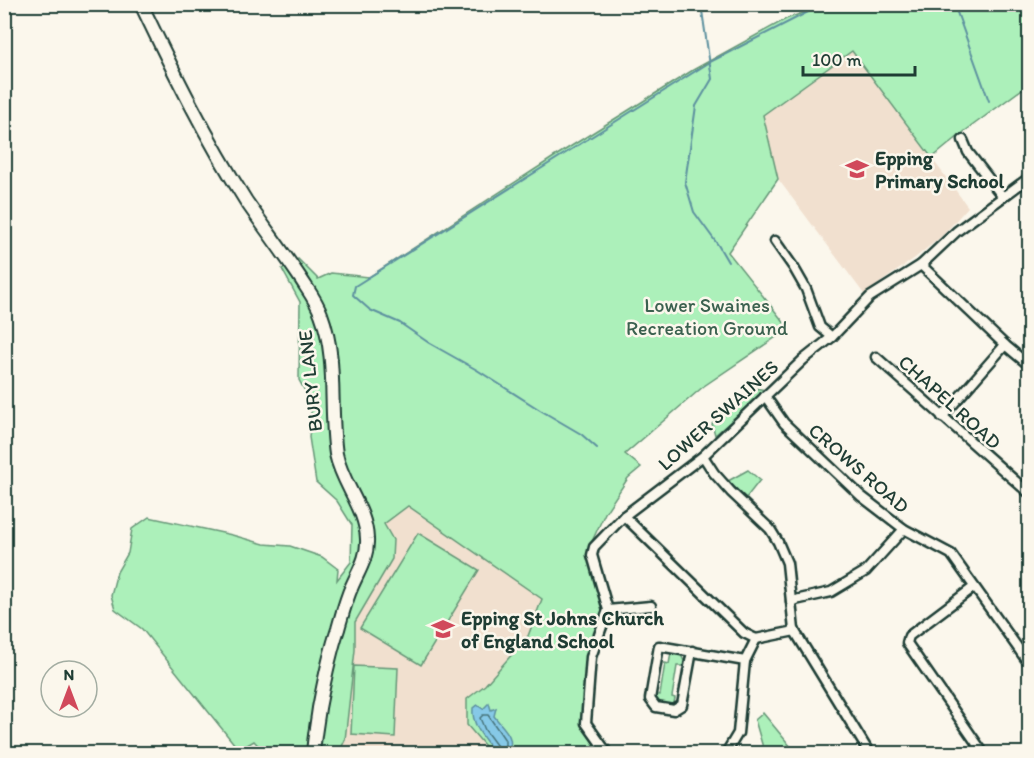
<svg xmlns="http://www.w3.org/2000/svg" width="1034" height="758" font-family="Itim,sans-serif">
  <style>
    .built { fill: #f1e0cf }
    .green { fill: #acf0ba; stroke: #669677; stroke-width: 1.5 }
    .water { fill: #86c9e7; stroke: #5d919f; stroke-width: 1.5 }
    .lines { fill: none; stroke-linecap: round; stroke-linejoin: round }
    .shore { stroke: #48757c; stroke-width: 1.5 }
    .stream { stroke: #5d919f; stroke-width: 2 }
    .minor-casing { stroke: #1f3d34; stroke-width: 13 }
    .secondary-casing { stroke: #1f3d34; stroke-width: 16 }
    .minor { stroke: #fbf7ec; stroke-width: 8 }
    .secondary { stroke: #fbf7ec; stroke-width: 12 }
    .labels { text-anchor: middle; stroke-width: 5; stroke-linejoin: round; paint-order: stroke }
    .poi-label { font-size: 20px; font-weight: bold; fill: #1f3d34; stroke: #fbf7ec; text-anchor: start }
    .park-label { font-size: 20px; fill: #3b614f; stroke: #fbf7ec }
    .street-label { font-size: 20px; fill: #1f3d34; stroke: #fbf7ec }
  </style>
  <rect width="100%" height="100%" fill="#fbf7ec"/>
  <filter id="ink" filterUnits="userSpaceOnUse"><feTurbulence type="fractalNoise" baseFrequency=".0167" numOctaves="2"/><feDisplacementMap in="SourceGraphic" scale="12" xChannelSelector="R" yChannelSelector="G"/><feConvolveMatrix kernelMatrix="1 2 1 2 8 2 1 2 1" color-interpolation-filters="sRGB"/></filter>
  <g filter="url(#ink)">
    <g class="built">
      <polygon points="852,51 968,207 943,235 915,258 864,294 778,179 763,115"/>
      <polygon points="408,506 542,599 528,636 485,685 467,699 487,750 491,753 339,754 345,740 355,650 355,622 392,559 383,524"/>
    </g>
    <g class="green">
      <polygon points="816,5 1029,5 1029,84 965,131 932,158 852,51 763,115 778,179 728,252 786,325 785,331 704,386 625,454 641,467 628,478 605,513 588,550 606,610 586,658 582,726 602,753 491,753 467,725 467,699 485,685 528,636 542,599 408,506 384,524 393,540 392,559 355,622 355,650 345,740 339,753 265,753 254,741 239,750 142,629 115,609 111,595 117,572 128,553 132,529 149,517 232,535 264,544 290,546 322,557 338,569 337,580 351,562 352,525 337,501 316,482 309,437 312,404 299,380 300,302 282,269 298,259 318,279 331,273 369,277 557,155 693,70 786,19 813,9"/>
      <polygon points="754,388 767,390 715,435 712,424"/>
      <polygon points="748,470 760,480 746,498 728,481"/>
      <polygon points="418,533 479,570 421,665 360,628"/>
      <polygon points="671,653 681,655 684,661 683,666 677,666 672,697 675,698 673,708 657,705 652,699 653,694 660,695 665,663 669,664"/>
      <polygon points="354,666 398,668 395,737 351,734"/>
      <polygon points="763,713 796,753 763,753 764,751 755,720"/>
    </g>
    <path class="water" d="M489,703l2,7 5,-2 -2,8c10,13 22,21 14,37h-13c-9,-12 -24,-28 -22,-45l4,-3 6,4z"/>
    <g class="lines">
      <polygon class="shore" points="483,715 488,715 505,740 505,745 503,749 499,749 485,730 480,718"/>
      <g class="stream">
        <polyline points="701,4 712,79 696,106 685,182 694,212 718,245 728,262"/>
        <polyline points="954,4 989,101"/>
        <polyline points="597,448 581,434 540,410 477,370 429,343 400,323 370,310 353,295 355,286 710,62 808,12 816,4"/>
      </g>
      <g class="minor-casing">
        <g id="minor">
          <polyline points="963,140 968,152 1003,197"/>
          <polyline points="775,241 794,268 806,289 820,327 832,337"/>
          <polyline points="921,265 1005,345 1030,366"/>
          <polyline points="876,357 1030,494"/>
          <polyline points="765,396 784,423 861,496 904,529 951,554 1030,665"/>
          <polyline points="942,417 1005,345"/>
          <polyline points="703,456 714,473 731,492 770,529 778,542 787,563 794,630 870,754"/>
          <polyline points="624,516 744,633 756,639 795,631"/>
          <polyline points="974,587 909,636 907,643 984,754"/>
          <polyline points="791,601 831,592 866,571 904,529"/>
          <polyline points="608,610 651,606"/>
          <polyline points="692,651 682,705 674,710 656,707 650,699 659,646 745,661"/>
          <polyline points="608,754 586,723 591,657 608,610 592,555 594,547 624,516 703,456 803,360 832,337 870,297 921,265 957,231 1030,177"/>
          <polyline points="723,754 726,753 738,733 745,661 756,639"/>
        </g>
      </g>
      <g class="secondary-casing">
        <path id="secondary" d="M141,4c32,67 65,134 105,197 18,26 37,51 55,78 7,11 16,23 20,35 17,45 8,94 15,140 6,30 30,54 31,85 1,18 -8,31 -15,47 -6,13 -10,29 -14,43 -9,26 -14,53 -19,79 -2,15 -5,30 -6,46"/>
      </g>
      <use href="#minor" class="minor"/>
      <use href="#secondary" class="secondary"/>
    </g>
  </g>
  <defs>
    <g id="school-bare" transform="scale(1.8)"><path d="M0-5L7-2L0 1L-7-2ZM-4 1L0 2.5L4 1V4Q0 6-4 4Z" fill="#d1495b" stroke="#fbf7ec" stroke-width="2.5" paint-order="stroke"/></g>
  </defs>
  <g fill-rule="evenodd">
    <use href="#school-bare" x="857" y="169"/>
    <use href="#school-bare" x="443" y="629"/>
  </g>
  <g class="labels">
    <g class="poi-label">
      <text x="875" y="165">Epping<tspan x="875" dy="23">Primary School</tspan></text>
      <text x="461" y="625">Epping St Johns Church<tspan x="461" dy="23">of England School</tspan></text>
    </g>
    <g class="park-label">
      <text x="707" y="312">Lower Swaines<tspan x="707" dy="23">Recreation Ground</tspan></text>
    </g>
    <g class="street-label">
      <text transform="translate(310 381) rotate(-96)" y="7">BURY LANE</text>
      <text transform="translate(950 402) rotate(42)" y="7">CHAPEL ROAD</text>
      <text transform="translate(718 415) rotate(-42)" y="7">LOWER SWAINES</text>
      <text transform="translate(859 468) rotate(41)" y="7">CROWS ROAD</text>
    </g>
  </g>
  <rect width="1034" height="758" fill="none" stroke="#fbf7ec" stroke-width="24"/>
  <rect x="12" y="12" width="1010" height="734" fill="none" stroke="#1f3d34" stroke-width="2" filter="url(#ink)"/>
  <g transform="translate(69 689)"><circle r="28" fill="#fbf7ec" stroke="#a3ada2" stroke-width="1.5"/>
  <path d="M0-4.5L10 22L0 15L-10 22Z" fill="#d1495b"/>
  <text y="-9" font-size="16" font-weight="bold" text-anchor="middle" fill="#1f3d34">N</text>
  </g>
  <path d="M803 66v9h112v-9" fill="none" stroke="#1f3d34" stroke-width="3"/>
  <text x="812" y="66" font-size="18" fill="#1f3d34" stroke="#fbf7ec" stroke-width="4.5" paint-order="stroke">100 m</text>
</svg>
